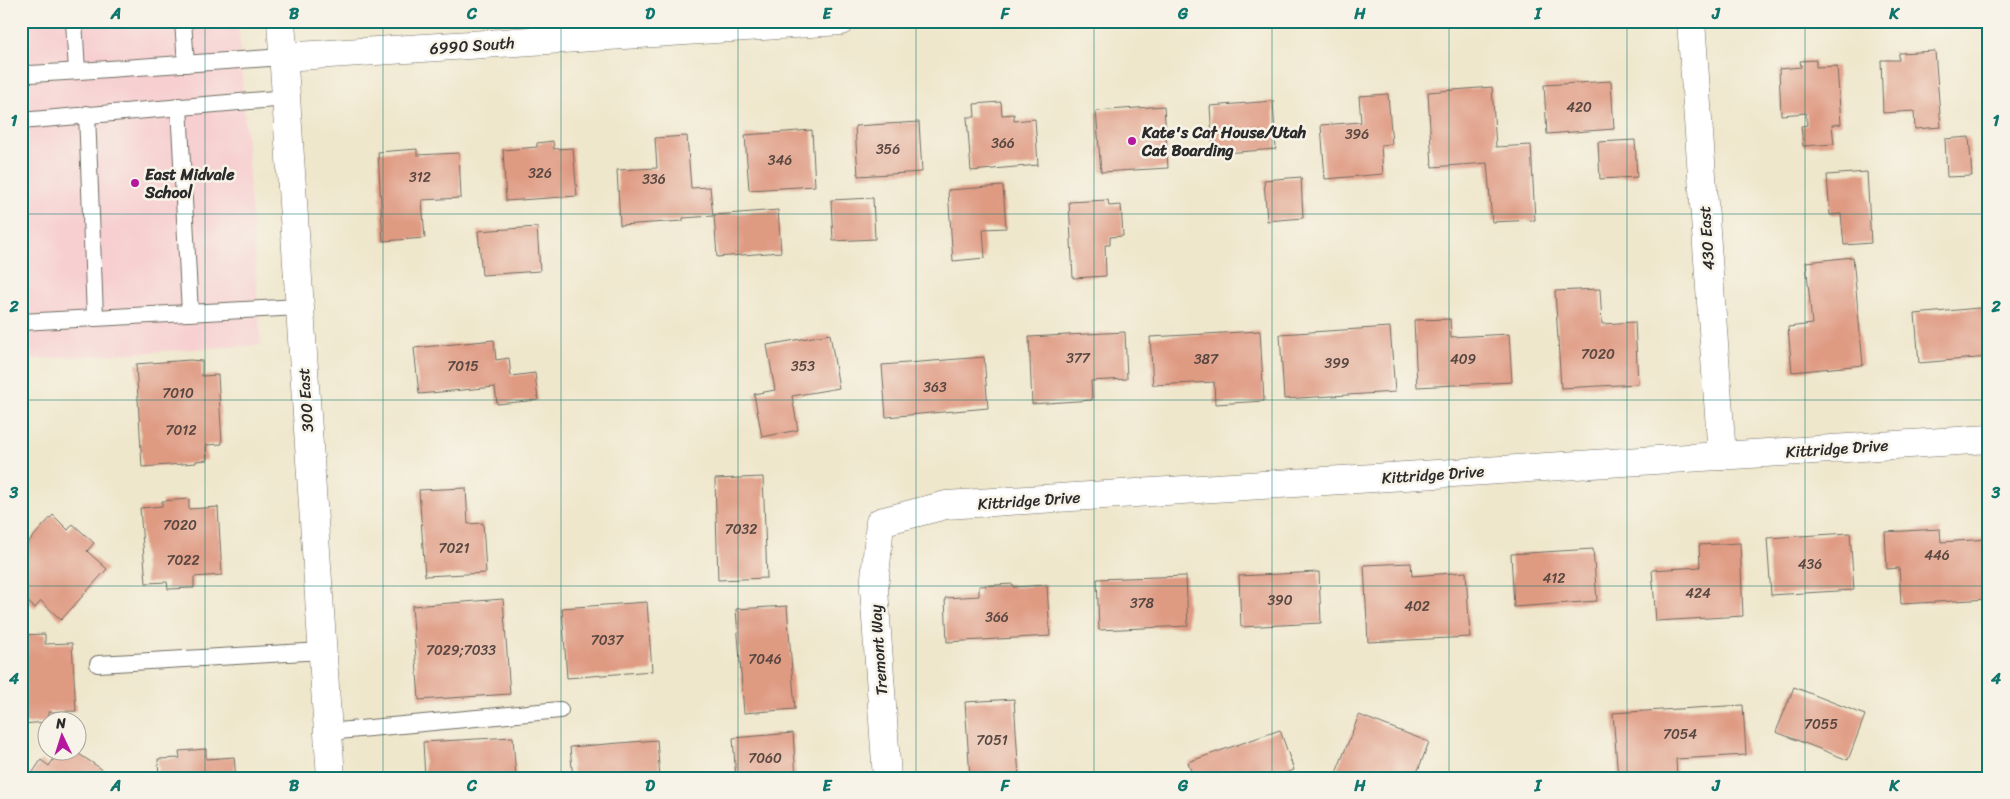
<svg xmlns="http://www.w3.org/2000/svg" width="2010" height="799" font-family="Sriracha,sans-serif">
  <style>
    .built { fill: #f7cfd1 }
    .building { fill: #df9a82 }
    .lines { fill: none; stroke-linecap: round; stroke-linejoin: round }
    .lane-casing { stroke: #706d63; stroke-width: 18 }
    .street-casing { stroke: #706d63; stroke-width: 29 }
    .lane { stroke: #fff; stroke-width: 16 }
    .street { stroke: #fff; stroke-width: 28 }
    .grid { fill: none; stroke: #0f766e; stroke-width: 1; stroke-opacity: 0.55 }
    .poi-dot { fill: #b5179e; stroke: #f7f3e8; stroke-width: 2 }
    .labels { text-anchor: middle; stroke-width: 5; stroke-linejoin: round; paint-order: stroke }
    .number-label { font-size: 14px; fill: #584741 }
    .street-label { font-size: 16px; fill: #2b2b2b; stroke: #f7f3e8 }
    .poi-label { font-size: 16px; font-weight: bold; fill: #2b2b2b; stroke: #f7f3e8; text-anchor: start }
    .neatline { fill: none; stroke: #0f766e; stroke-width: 2 }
    .grid-label { font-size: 16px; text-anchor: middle; font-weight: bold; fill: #0f766e }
  </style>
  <rect width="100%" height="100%" fill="#f7f3e8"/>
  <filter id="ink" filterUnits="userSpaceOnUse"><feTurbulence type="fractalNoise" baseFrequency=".02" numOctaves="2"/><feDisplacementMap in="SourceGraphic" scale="10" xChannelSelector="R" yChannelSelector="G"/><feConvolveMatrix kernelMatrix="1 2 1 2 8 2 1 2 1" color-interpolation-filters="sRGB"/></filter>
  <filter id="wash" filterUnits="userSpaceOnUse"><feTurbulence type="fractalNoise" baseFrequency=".0096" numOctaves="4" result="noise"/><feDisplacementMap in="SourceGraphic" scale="20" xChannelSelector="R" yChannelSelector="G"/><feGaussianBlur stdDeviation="1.12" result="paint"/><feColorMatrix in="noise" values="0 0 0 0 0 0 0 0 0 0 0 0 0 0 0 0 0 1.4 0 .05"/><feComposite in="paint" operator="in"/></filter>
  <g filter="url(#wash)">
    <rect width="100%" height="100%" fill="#efe7cc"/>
    <polygon class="built" points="21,21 238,21 261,345 21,360"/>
    <g id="blocks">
      <g class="building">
        <polygon points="1935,51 1941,127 1915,129 1914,111 1883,113 1881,60 1899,60 1899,53"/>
        <polygon points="1816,60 1816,67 1837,66 1841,124 1832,125 1834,144 1803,146 1801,126 1807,125 1806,113 1781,115 1779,69 1801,67 1800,61"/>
        <polygon points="1611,81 1614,129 1547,134 1544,85"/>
        <polygon points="1492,87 1496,147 1531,145 1535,220 1492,222 1487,163 1432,167 1428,92"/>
        <polygon points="1388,94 1392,144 1381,145 1383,174 1325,179 1321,125 1361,122 1359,96"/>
        <polygon points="1273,101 1276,149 1213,154 1210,106"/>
        <polygon points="1001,102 1002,115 1014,114 1014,121 1035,119 1038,165 971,171 967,117 975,117 974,104"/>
        <polygon points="1164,106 1168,168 1101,172 1096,111"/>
        <polygon points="919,122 922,172 858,176 855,126"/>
        <polygon points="812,130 815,186 749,190 745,135"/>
        <polygon points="687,136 691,188 710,187 713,216 683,218 683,221 620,225 617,170 657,168 655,138"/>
        <polygon points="1969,137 1972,176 1947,177 1945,139"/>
        <polygon points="1635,140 1637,177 1600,179 1598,142"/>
        <polygon points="553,141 554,149 573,148 577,196 506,201 503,150 537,147 537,143"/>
        <polygon points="417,149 417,155 459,153 461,198 422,200 425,238 383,241 378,152"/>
        <polygon points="1867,172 1871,243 1844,245 1841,214 1830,215 1827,175"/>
        <polygon points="1301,177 1303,218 1267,221 1264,180"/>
        <polygon points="1003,186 1006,228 983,229 985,258 953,261 948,190"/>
        <polygon points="873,198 875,239 833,241 831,200"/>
        <polygon points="1108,200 1109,206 1121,205 1123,236 1110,237 1110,245 1105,245 1106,276 1073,278 1069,202"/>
        <polygon points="778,210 781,252 717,257 714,215"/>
        <polygon points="537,227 540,271 482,275 478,231"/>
        <polygon points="1853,257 1863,365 1792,372 1788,327 1812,324 1806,262"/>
        <polygon points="1600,289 1602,324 1635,322 1638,384 1561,388 1555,291"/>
        <polygon points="1989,307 1989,357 1919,363 1915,314"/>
        <polygon points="1450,319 1451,337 1509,334 1512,382 1417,387 1414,320"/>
        <polygon points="1390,327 1395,392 1284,399 1280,334"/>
        <polygon points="1260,331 1264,401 1215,404 1214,382 1153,385 1150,337"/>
        <polygon points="1125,332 1127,379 1091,381 1092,400 1032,404 1029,337"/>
        <polygon points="830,334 839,388 792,396 798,430 762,437 754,394 775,390 767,345"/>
        <polygon points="494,340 496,360 509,358 511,376 535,373 538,400 497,404 495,387 419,394 414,348"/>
        <polygon points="984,357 988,408 886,417 882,365"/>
        <polygon points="190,360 202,361 202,376 218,375 222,444 206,445 207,460 196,461 196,463 142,467 136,364"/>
        <polygon points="763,477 767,578 718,580 715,479"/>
        <polygon points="466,488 468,524 483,523 486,573 425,576 419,490"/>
        <polygon points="189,499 189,509 218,507 222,575 194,577 194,588 168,589 167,582 146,583 140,508 162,506 162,501"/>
        <polygon points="53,515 68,530 73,524 94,543 87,551 107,569 61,620 41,601 35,608 21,596 21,550"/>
        <polygon points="1940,529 1941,542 1989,539 1989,599 1901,604 1899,568 1887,569 1885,532"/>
        <polygon points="1850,533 1854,590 1771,595 1767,538"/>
        <polygon points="1740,543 1743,616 1656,621 1652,570 1700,567 1699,545"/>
        <polygon points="1593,549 1597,601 1514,607 1511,554"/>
        <polygon points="1411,563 1412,576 1466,572 1470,637 1368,642 1364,565"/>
        <polygon points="1319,572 1321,623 1241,627 1239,576"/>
        <polygon points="1186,576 1188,626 1099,630 1097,579"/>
        <polygon points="1013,584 1013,587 1047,585 1050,636 947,642 945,598 979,596 979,586"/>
        <polygon points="503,599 510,694 419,700 412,606"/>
        <polygon points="647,602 652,671 567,678 562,608"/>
        <polygon points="787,606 795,709 744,713 736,609"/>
        <polygon points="45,634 45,644 72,643 76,711 49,712 49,722 48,722 21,724 21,635"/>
        <polygon points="1794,687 1865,715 1848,760 1776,732"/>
        <polygon points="1014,699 1019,778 970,778 965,702"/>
        <polygon points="1743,705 1746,755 1676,759 1677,778 1618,778 1613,713"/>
        <polygon points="1359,715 1429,742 1415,778 1334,778"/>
        <polygon points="1280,730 1294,770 1272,778 1193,778 1188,762"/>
        <polygon points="793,733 796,778 736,778 733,738"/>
        <polygon points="513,737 516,778 425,778 423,742"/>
        <polygon points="657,740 660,778 573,778 570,747"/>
        <polygon points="206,749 206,759 234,757 236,778 159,778 158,759 180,758 179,751"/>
        <polygon points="58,752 76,752 115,778 29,778 41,760 49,766"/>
      </g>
    </g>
  </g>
  <g filter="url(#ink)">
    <use href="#blocks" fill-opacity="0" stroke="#706d63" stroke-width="1"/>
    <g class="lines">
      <g class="lane-casing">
        <g id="lane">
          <polyline points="74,21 77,71"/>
          <polyline points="183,21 186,64"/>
          <polyline points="21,72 30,74 65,72 283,57"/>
          <polyline points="179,106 190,313"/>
          <polyline points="87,114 95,316"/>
          <polyline points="21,121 286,98"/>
          <polyline points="21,322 299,307"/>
          <polyline points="98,664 323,651"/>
          <polyline points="328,732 560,710"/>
        </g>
      </g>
      <g class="street-casing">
        <g id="street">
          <polyline points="281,21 331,778"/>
          <polyline points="1691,21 1722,456"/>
          <polyline points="283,57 841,21"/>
          <polyline points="887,778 874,589 880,522 946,505 1989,439"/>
        </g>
      </g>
      <use href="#lane" class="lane"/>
      <use href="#street" class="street"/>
    </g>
  </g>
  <path class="grid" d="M205,21v757M383,21v757M561,21v757M738,21v757M916,21v757M1094,21v757M1272,21v757M1449,21v757M1627,21v757M1805,21v757M21,214h1968M21,400h1968M21,586h1968"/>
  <g class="poi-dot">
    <circle cx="1132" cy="141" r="5"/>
    <circle cx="135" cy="183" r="5"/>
  </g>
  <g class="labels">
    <g class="number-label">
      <text x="1579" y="112">420</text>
      <text x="1357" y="139">396</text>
      <text x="1003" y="148">366</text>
      <text x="888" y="154">356</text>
      <text x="780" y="165">346</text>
      <text x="540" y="178">326</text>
      <text x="420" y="182">312</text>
      <text x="654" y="184">336</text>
      <text x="1598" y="359">7020</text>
      <text x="1078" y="363">377</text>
      <text x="1206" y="364">387</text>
      <text x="1463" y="364">409</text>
      <text x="1337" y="368">399</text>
      <text x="463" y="371">7015</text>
      <text x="803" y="371">353</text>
      <text x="935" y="392">363</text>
      <text x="178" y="398">7010</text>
      <text x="181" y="435">7012</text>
      <text x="180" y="530">7020</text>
      <text x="741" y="534">7032</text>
      <text x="454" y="553">7021</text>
      <text x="1937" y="560">446</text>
      <text x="183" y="565">7022</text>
      <text x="1810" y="569">436</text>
      <text x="1554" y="583">412</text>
      <text x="1698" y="598">424</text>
      <text x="1280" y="605">390</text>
      <text x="1142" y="608">378</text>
      <text x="1417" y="611">402</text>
      <text x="997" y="622">366</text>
      <text x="607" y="645">7037</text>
      <text x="461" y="655">7029;7033</text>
      <text x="765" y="664">7046</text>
      <text x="1821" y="729">7055</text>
      <text x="1680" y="739">7054</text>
      <text x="992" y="745">7051</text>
      <text x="765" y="763">7060</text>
    </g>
    <g class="street-label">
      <text transform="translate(472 45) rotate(-4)" y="6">6990 South</text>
      <text transform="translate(1706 238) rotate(-94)" y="6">430 East</text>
      <text transform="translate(305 400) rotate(-94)" y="6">300 East</text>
      <text transform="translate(1837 448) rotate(-4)" y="6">Kittridge Drive</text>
      <text transform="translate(1433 474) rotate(-4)" y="6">Kittridge Drive</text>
      <text transform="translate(1029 500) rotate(-4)" y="6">Kittridge Drive</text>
      <text transform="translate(878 650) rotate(-94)" y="6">Tremont Way</text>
    </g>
    <g class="poi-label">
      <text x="1142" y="138">Kate's Cat House/Utah<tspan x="1142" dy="18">Cat Boarding</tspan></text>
      <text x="145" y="180">East Midvale<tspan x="145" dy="18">School</tspan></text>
    </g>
  </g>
  <rect width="2010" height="799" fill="none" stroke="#f7f3e8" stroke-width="55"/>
  <g transform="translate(62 736) rotate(356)"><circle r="24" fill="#f7f3e8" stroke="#a5a39c"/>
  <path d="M0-4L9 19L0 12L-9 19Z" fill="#b5179e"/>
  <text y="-8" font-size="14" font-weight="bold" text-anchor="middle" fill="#2b2b2b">N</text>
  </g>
  <rect x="28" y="28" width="1954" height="744" class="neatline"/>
  <g class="grid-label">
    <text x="116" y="19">A</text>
    <text x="294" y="19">B</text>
    <text x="472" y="19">C</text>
    <text x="650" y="19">D</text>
    <text x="827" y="19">E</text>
    <text x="1005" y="19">F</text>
    <text x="1183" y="19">G</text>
    <text x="1360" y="19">H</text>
    <text x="1538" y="19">I</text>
    <text x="1716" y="19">J</text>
    <text x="1894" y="19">K</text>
    <text x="14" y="126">1</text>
    <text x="1996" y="126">1</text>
    <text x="14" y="312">2</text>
    <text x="1996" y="312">2</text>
    <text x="14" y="498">3</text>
    <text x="1996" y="498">3</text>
    <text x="14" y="684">4</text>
    <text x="1996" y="684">4</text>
    <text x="116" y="791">A</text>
    <text x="294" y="791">B</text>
    <text x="472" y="791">C</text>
    <text x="650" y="791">D</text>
    <text x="827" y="791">E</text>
    <text x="1005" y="791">F</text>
    <text x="1183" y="791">G</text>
    <text x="1360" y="791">H</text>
    <text x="1538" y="791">I</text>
    <text x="1716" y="791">J</text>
    <text x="1894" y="791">K</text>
  </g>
</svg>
